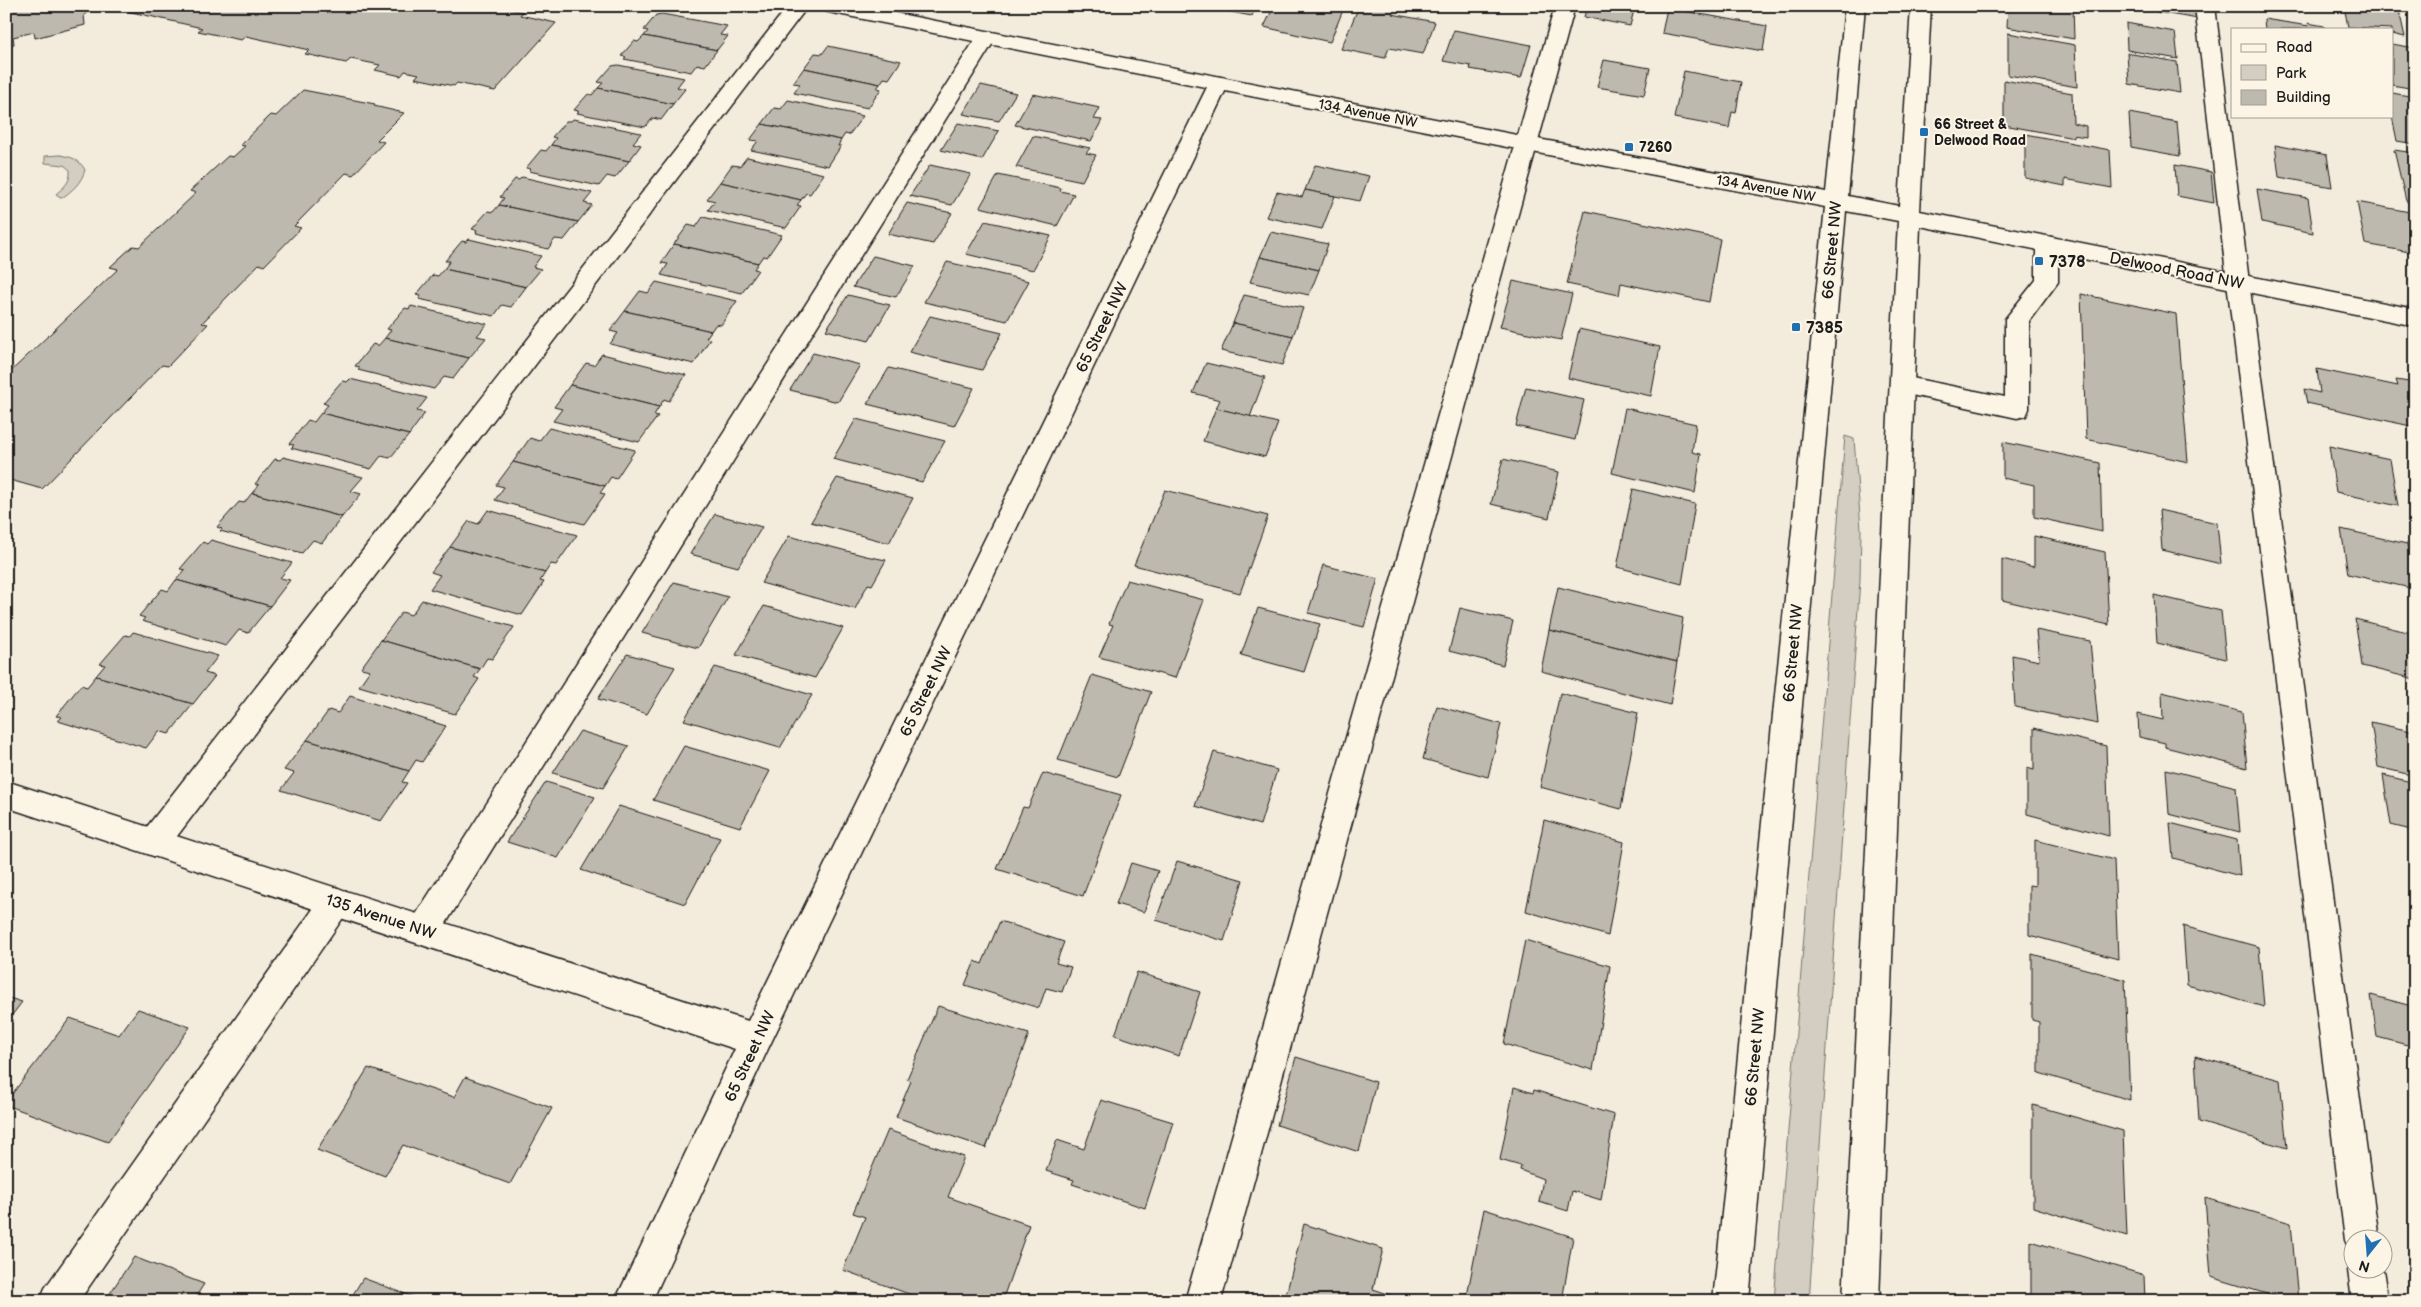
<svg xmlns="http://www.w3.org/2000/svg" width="2421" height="1307" font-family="'Balsamiq Sans',sans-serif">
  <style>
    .green { fill: #d3cec1; stroke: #78756e }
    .building { fill: #beb9ae; stroke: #1c1c1c }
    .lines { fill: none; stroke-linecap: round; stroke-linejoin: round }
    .lane-casing { stroke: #1c1c1c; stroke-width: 3 }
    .street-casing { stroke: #1c1c1c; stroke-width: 3 }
    .secondary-casing { stroke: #1c1c1c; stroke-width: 3 }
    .lane { fill: #fcf5e5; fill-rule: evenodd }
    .street { fill: #fcf5e5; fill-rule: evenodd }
    .secondary { fill: #fcf5e5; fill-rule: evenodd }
    .poi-dot { fill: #1f6fb2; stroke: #fcf5e5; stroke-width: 2 }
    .labels { text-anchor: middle; stroke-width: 4; stroke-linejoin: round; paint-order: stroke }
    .far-street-label { font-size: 14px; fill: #1c1c1c; stroke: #fcf5e5 }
    .far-poi-label { font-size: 14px; font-weight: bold; fill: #1c1c1c; stroke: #fcf5e5; text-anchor: start }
    .street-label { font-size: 16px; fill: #1c1c1c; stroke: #fcf5e5 }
    .poi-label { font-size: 16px; font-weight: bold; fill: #1c1c1c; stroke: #fcf5e5; text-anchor: start }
  </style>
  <rect width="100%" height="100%" fill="#f3ecdd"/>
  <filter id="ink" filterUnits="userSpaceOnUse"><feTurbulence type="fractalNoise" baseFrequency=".02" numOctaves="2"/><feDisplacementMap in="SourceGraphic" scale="10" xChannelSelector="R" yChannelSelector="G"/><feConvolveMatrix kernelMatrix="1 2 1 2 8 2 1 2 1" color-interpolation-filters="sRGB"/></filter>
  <g filter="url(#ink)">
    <g class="green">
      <path d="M60,155c12,2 19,4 25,15 -4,13 -12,20 -23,28l-6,-4c8,-7 15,-12 14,-24l-6,-5 -19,-2v-7z"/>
      <polygon points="1845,436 1854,439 1861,529 1860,580 1809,1301 1774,1301"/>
    </g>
    <g class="building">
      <polygon points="6,6 95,6 84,15 85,25 35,38 34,32 13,37 14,44 6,46"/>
      <polygon points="105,6 495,6 523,12 520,15 556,23 495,91 457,83 454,86 415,78 419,74 405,71 401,76 375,70 380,65 351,59 346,63 305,54 309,50 246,36 241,40 198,31 202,28"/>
      <polygon points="1212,6 1256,6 1252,16 1214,9 1215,7"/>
      <polygon points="1274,6 1324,6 1343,10 1330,42 1264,27"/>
      <polygon points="1359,6 1396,6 1392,14 1435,22 1423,54 1389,48 1385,58 1341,49"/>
      <polygon points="1587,6 1635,6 1630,26 1584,17"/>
      <polygon points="2008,6 2073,6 2074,39 2007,27"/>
      <polygon points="2156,6 2197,6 2198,19 2157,12"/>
      <polygon points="2344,6 2398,6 2405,37 2392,34 2392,29 2348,27"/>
      <polygon points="1667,8 1767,26 1763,51 1662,33"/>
      <polygon points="662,14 727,26 720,35 728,36 717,50 644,36 648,31 644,30 656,15"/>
      <polygon points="2264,19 2309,26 2308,23 2324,26 2324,29 2265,29"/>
      <polygon points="2126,23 2175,32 2178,59 2127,50"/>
      <polygon points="1454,30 1531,45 1521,78 1470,69 1471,66 1443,61"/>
      <polygon points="2008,33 2075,45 2077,87 2008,75"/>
      <polygon points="644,36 717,50 705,66 697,64 691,72 624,59 626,57 621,56 634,41 638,42"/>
      <polygon points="2392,44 2415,48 2415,89 2392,85"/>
      <polygon points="828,46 901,61 889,79 884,78 880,84 804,68 815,53 822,54"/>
      <polygon points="2127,53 2177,62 2180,93 2129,84"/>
      <polygon points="1604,60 1650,68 1644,95 1597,87"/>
      <polygon points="618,65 684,78 677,87 685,89 673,104 598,88 603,83 598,82 612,66"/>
      <polygon points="804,68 880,84 877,88 881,89 868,108 794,93 800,84 793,83"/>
      <polygon points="1684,71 1741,82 1736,113 1732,112 1729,128 1674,118"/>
      <polygon points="2004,80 2072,93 2073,123 2086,126 2086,137 2073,135 2074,138 2004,125"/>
      <polygon points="981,85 1016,93 999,121 963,114"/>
      <polygon points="598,88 673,104 661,120 653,118 645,127 577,113 579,111 574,110 588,94 592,95"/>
      <polygon points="303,90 375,104 374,106 404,113 377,140 384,142 353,175 346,173 294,226 301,228 264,266 259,264 202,323 208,324 168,366 162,365 42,489 10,480 6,484 6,376 118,269 110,267 133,246 139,247 196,193 190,191 228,156 233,157 245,146 240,145 271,115 276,116"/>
      <polygon points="2392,93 2415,97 2415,144 2397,141 2392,116"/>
      <polygon points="1033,94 1100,108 1094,119 1102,120 1091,141 1015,125"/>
      <polygon points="788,100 863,116 849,135 845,134 841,140 762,124 774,108 781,109"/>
      <polygon points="2129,113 2177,122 2180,156 2131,147"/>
      <polygon points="573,119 641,133 633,143 641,145 629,161 551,145 556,138 552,137 566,121 571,121"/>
      <polygon points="958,123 999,131 982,160 941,150"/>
      <polygon points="762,124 841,140 838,146 841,146 828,166 751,150 758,141 750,140"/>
      <polygon points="2025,134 2110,150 2112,188 2065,179 2065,186 2025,178"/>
      <polygon points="1033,136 1090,148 1086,153 1096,155 1082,181 1016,167"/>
      <polygon points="551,145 629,161 615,178 607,176 599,186 529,171 531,169 526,168 541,150 546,151"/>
      <polygon points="2275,145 2327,155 2332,187 2279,177"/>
      <polygon points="2394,150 2415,153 2415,203 2406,201"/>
      <polygon points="747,157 824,174 810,194 806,193 801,200 720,182 732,165 740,166"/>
      <polygon points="930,165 971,174 952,205 910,196"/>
      <polygon points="1315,165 1369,176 1360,201 1305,190"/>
      <polygon points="2175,165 2211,172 2214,203 2177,196"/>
      <polygon points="998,175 1061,188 1060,191 1074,194 1057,226 980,207"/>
      <polygon points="522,177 592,193 584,203 592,205 578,222 499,205 504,198 500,197 515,179 519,180"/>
      <polygon points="720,182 801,200 797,205 801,206 786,228 708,210 715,201 707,199"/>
      <polygon points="2257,189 2308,198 2313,233 2262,222"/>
      <polygon points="1305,190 1335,196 1322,229 1266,217 1277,192 1302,197"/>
      <polygon points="2357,202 2415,213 2415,253 2365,244"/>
      <polygon points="907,203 952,213 933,244 888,234"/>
      <polygon points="499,205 578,222 564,240 555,239 548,249 476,233 477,230 472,229 488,211 493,212"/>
      <polygon points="1585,211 1720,239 1709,302 1621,283 1619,295 1567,284"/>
      <polygon points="703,217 782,235 767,257 763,256 758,263 674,244 688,225 696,227"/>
      <polygon points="985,221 1051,236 1033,270 966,254"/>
      <polygon points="1271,232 1328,244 1319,270 1260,257"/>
      <polygon points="469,239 541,256 533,267 541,269 526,287 444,269 450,261 445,261 462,241 466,242"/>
      <polygon points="674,244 758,263 754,269 758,270 742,293 661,275 668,264 661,263"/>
      <polygon points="873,256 915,266 896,297 853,287"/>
      <polygon points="1260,257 1319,270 1309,295 1250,282"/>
      <polygon points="947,262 1029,281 1007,321 924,302"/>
      <polygon points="444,269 526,287 511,307 502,305 494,316 419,299 421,296 416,295 433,275 438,276"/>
      <polygon points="1513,281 1572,294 1561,340 1500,327"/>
      <polygon points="656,282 737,301 721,325 716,324 711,331 625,311 640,291 648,293"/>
      <polygon points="2081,294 2176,314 2188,462 2086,439"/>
      <polygon points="848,295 890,305 869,341 826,330"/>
      <polygon points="1244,295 1303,308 1293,336 1233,323"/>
      <polygon points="411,306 487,324 477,336 486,338 469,358 385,338 391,330 387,329 405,308 409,309"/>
      <polygon points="625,311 711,331 706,338 710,339 694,364 610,344 618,333 610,331"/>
      <polygon points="930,316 1002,333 982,370 909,352"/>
      <polygon points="1233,323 1293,336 1282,365 1221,351"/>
      <polygon points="1579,329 1660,347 1651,396 1568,378"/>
      <polygon points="385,338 469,358 453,379 444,377 434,389 358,370 360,367 355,366 373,344 378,346"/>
      <polygon points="813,353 860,365 838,402 790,390"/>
      <polygon points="602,354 686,375 669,401 664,399 659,407 570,385 586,363 594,365"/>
      <polygon points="1206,363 1265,377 1250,417 1216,408 1220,400 1193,393"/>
      <polygon points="889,368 974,388 954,426 867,404"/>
      <polygon points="2317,369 2398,386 2396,380 2415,383 2415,427 2307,403 2304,389 2320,393"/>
      <polygon points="350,379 427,398 417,411 425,413 409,435 321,413 328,405 323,403 342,381 347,382"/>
      <polygon points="570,385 659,407 654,415 658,416 639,442 553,421 562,409 554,407"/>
      <polygon points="1526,387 1584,400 1575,440 1516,426"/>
      <polygon points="1216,408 1278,423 1265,457 1203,441"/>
      <polygon points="1625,408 1696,424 1692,452 1701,454 1695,493 1612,473"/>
      <polygon points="321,413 409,435 390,458 381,456 371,469 291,448 294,445 289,444 308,420 314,422"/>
      <polygon points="856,419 945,441 922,482 833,459"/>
      <polygon points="549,428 635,450 616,479 611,477 605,486 513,462 530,438 539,441"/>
      <polygon points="2003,442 2100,463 2102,532 2034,517 2034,485 2003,478"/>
      <polygon points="2329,446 2390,459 2398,506 2336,492"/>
      <polygon points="283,457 363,477 351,491 361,494 342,517 252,493 259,485 255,484 275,459 280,460"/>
      <polygon points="1503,459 1559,472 1549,518 1491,504"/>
      <polygon points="513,462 605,486 600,493 605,494 584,524 495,500 504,487 496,485"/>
      <polygon points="837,478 913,498 889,543 811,522"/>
      <polygon points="1633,489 1695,504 1682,584 1617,567"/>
      <polygon points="1165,490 1268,516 1240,593 1134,565"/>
      <polygon points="252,493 342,517 322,543 313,540 302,553 220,531 222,529 217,527 239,502 244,503"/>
      <polygon points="488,510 577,535 556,565 551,564 545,573 450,547 469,521 478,524"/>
      <polygon points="2159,510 2217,523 2221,564 2162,550"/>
      <polygon points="715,514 762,527 738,567 690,554"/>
      <polygon points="2341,529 2407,544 2415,589 2348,574"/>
      <polygon points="789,536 866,556 886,560 872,585 868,584 855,609 761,583"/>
      <polygon points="2034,536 2105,552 2109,625 2002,600 2002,559 2034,567"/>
      <polygon points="211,540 292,563 280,578 290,580 270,606 176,580 185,570 180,569 203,542 207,544"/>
      <polygon points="450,547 545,573 540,581 544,582 522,615 430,589 440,575 431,572"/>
      <polygon points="1323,565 1378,579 1364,627 1308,613"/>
      <polygon points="176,580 270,606 248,633 239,630 226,646 142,621 145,618 139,616 162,589 168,591"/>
      <polygon points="1127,580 1204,600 1175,678 1099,657 1113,625 1109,624"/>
      <polygon points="674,582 728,597 698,648 642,633"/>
      <polygon points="1558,587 1683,618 1677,662 1549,630"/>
      <polygon points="2154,595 2221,611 2226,659 2157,643"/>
      <polygon points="422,600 514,627 492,659 487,658 480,669 381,640 402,612 411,615"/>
      <polygon points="764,606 843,628 815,678 736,655"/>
      <polygon points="1258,608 1320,624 1304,672 1241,655"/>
      <polygon points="1460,608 1513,621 1503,665 1449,651"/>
      <polygon points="2355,619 2415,634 2415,679 2362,666"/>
      <polygon points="1549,630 1677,662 1670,705 1541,671"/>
      <polygon points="2036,630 2090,641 2098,724 2015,707 2012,655 2039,661"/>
      <polygon points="133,632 218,656 205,673 215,676 193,704 96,676 105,665 100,664 125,635 130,636"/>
      <polygon points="381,640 480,669 474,677 479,679 455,714 359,686 370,670 361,668"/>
      <polygon points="627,654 675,667 647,714 598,699"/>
      <polygon points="715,667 812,695 780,748 684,720"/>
      <polygon points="1092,675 1151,692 1118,777 1058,760"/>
      <polygon points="96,676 193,704 169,734 159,731 146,748 58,721 62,717 56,716 81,685 87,687"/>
      <polygon points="2162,692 2242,712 2247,768 2165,747 2165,743 2139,737 2138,714 2163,720"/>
      <polygon points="1560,693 1638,713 1621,809 1540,787"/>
      <polygon points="350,696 446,726 422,762 416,760 409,771 307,740 329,710 338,713"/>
      <polygon points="1437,706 1501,724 1488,777 1423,759"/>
      <polygon points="2371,722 2415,732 2415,776 2378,767"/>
      <polygon points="2034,728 2106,746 2109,836 2027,814 2027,768 2034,770"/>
      <polygon points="580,731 629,746 603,788 553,773"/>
      <polygon points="307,740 409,771 402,782 407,783 381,821 281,790 294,773 284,770"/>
      <polygon points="684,746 770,771 740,827 653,800"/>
      <polygon points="1214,752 1277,770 1260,825 1195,806"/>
      <polygon points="2166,769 2236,787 2240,832 2169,814"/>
      <polygon points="1043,773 1121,795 1083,896 997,869 1023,807 1028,808"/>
      <polygon points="2383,775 2415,783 2415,831 2391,825"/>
      <polygon points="546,782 595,797 558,858 507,842"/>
      <polygon points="619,806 720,838 685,904 581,870"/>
      <polygon points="1544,820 1624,842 1608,936 1526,911"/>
      <polygon points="2170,823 2237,840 2240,876 2173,858"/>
      <polygon points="2035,840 2114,860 2118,959 2029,935 2029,885 2035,886"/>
      <polygon points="1177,861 1243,880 1224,941 1156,920"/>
      <polygon points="1131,863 1158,871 1144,912 1116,904"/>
      <polygon points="1000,921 1064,942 1056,963 1071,967 1062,992 1046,988 1039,1008 965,985 975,961 982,964"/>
      <polygon points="2183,926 2259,947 2264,1007 2187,985"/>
      <polygon points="1525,940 1610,966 1593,1070 1504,1044"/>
      <polygon points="2032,954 2125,980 2130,1100 2039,1073 2039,1022 2032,1020"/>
      <polygon points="1137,972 1200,992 1179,1056 1115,1035"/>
      <polygon points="2371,995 2415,1007 2415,1047 2377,1037"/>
      <polygon points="6,997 22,1002 6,1023"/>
      <polygon points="938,1006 1029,1034 986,1148 896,1117 911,1081 907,1079"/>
      <polygon points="138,1009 190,1027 108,1142 6,1105 6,1102 70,1018 119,1035"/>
      <polygon points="2195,1056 2280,1080 2287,1148 2199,1122"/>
      <polygon points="1296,1057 1376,1082 1359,1152 1277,1125"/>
      <polygon points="368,1068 454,1097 465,1077 552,1108 510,1184 403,1145 385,1176 317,1150"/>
      <polygon points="1514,1087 1533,1093 1534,1090 1614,1115 1601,1200 1572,1191 1568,1211 1539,1202 1543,1179 1520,1170 1521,1166 1500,1160"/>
      <polygon points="1101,1100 1173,1122 1145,1208 1072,1184 1074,1180 1046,1171 1057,1140 1084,1149"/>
      <polygon points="2033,1105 2123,1131 2127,1236 2033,1207"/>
      <polygon points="888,1130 964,1157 948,1197 1029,1225 1002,1301 928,1301 843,1270 865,1217 853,1213"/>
      <polygon points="2205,1198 2291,1223 2298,1301 2290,1301 2211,1277"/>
      <polygon points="1484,1209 1573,1237 1562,1301 1466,1301"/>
      <polygon points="1304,1224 1383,1249 1373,1289 1409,1301 1302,1301 1286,1295"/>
      <polygon points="2031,1241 2144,1275 2145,1301 2031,1301"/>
      <polygon points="134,1257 204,1284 193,1301 105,1301"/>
      <polygon points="363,1278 424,1301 349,1301"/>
      <polygon points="836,1292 859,1301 832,1301"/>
    </g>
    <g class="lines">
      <g class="lane-casing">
        <g id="lane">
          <polygon points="788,6 808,6 165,852 154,856 143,852 139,842 143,832"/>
          <polygon points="1555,6 1575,6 1221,1301 1185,1301"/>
          <polygon points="2195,6 2215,6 2249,282 2379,1240 2354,1240 2354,1254 2350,1252 2345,1240 2227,282"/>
          <polygon points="986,32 993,34 996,38 435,941 424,945 413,941 409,930 413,919 976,38 979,34"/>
          <polygon points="2047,236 2055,238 2058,244 2058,282 2029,321 2029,409 2026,416 2017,418 1893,391 1890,385 1893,379 1902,376 2005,397 2005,319 2036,280 2036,244 2039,238"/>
          <polygon points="336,887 347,892 351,902 347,912 79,1301 40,1301 45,1288 325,892"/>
          <polygon points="2354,1258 2354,1270 2383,1270 2388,1301 2352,1301 2348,1270"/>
        </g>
      </g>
      <g class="street-casing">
        <polygon id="street" points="1219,77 1226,78 1229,83 767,1051 652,1301 615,1301 735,1049 6,807 6,781 748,1021 1209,83 1212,78"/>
      </g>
      <g class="secondary-casing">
        <polygon id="secondary" points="818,6 859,6 1527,137 1826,192 1845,6 1865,6 1848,196 1899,206 1911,6 1931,6 1920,211 2415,309 2415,326 1920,226 1879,1301 1843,1301 1898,221 1846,211 1749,1301 1713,1301 1825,207 1527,151 828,12 821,10"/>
      </g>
      <use href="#lane" class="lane"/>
      <use href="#street" class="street"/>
      <use href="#secondary" class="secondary"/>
    </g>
  </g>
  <g class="poi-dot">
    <rect x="1919" y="127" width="10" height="10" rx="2.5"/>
    <rect x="1624" y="142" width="10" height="10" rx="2.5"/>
    <rect x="2034" y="256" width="10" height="10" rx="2.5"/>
    <rect x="1791" y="322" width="10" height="10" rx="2.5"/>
  </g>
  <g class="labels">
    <g class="far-street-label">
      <text transform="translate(1368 113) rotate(11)" y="5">134 Avenue NW</text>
      <text transform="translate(1766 188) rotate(10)" y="5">134 Avenue NW</text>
    </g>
    <g class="far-poi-label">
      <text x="1934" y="129">66 Street &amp;<tspan x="1934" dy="16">Delwood Road</tspan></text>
      <text x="1639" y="152">7260</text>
    </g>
    <g class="street-label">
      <text transform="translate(1831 250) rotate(-85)" y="6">66 Street NW</text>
      <text transform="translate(2177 270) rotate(11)" y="6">Delwood Road NW</text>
      <text transform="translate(1101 327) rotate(-64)" y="6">65 Street NW</text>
      <text transform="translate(1792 653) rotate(-85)" y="6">66 Street NW</text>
      <text transform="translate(925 691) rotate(-64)" y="6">65 Street NW</text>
      <text transform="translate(381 916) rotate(18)" y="6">135 Avenue NW</text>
      <text transform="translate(749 1056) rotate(-65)" y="6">65 Street NW</text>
      <text transform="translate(1754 1057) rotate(-85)" y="6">66 Street NW</text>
    </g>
    <g class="poi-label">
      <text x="2049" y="267">7378</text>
      <text x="1806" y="333">7385</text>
    </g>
  </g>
  <rect width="2421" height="1307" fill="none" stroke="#fcf5e5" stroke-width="25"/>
  <rect x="12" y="12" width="2396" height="1282" fill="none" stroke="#1c1c1c" stroke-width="2" filter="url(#ink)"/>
  <rect x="2231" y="28" width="162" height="90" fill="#fcf5e5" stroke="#a29e95"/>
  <rect x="2241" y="44" width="25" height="8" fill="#fcf5e5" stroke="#a29e95"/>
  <text x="2276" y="52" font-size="15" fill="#1c1c1c">Road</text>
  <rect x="2241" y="65" width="25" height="15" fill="#d3cec1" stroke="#a29e95"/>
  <text x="2276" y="78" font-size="15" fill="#1c1c1c">Park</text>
  <rect x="2241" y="90" width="25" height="15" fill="#beb9ae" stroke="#a29e95"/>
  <text x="2276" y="102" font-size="15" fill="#1c1c1c">Building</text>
  <g transform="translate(2368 1254) rotate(197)"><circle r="24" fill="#fcf5e5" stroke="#a29e95"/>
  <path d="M0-4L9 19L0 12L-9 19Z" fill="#1f6fb2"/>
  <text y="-8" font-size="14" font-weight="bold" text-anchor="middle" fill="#1c1c1c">N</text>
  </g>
</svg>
